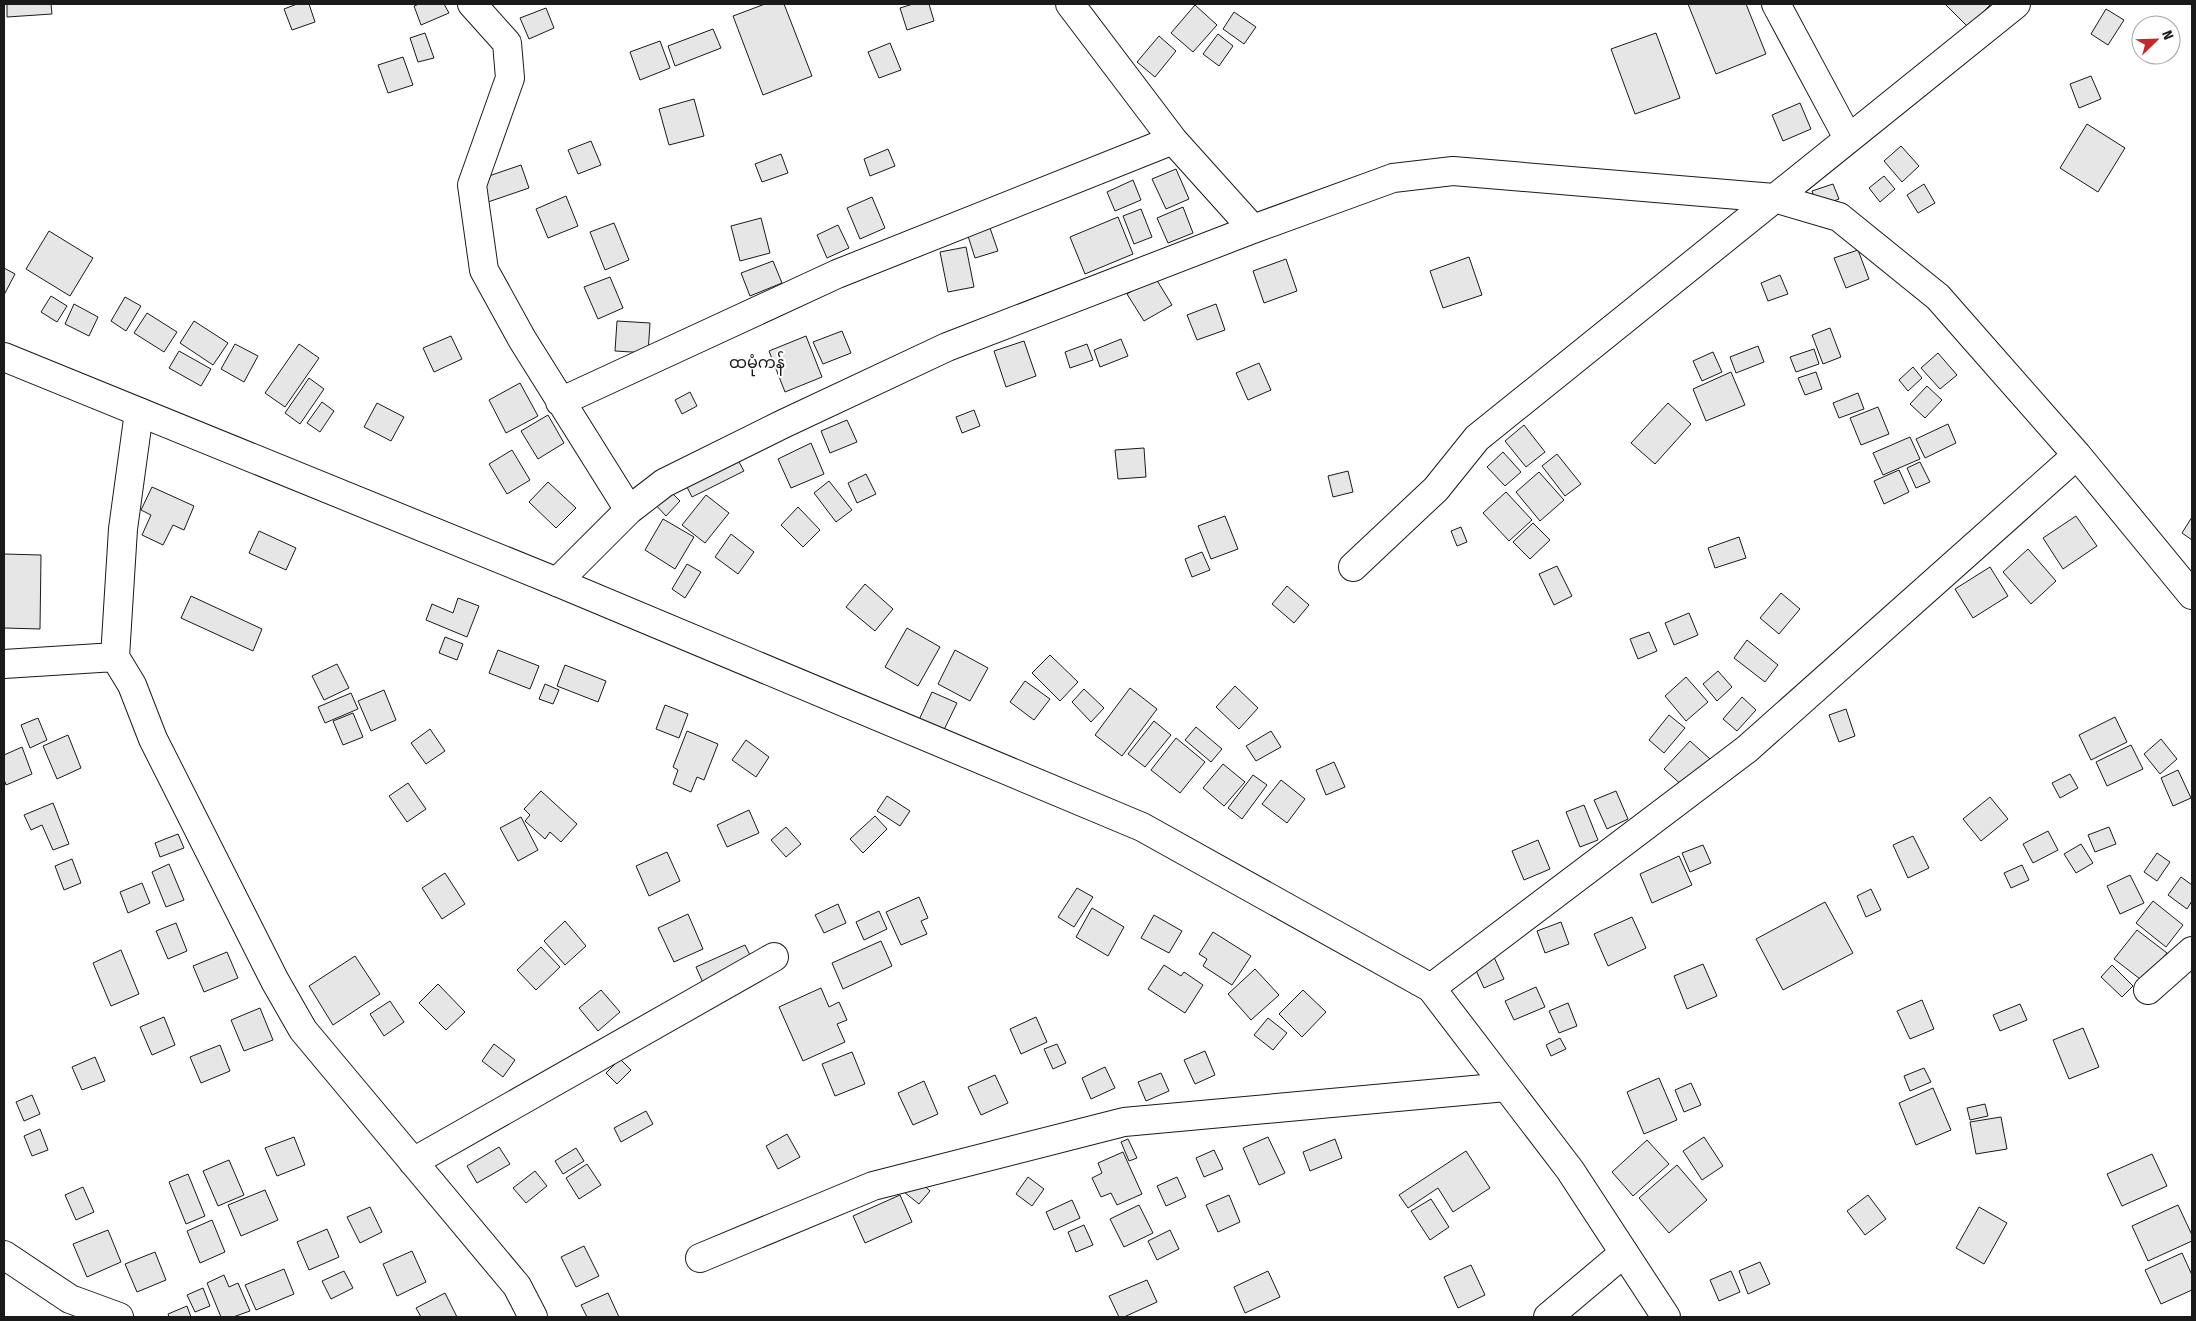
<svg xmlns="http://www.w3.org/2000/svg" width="2196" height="1321" font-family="'Fira Sans Condensed','Noto Sans Myanmar',sans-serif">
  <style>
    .building { fill: #e6e6e6; stroke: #1a1a1a }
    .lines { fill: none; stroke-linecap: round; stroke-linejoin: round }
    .minor-casing { stroke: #1a1a1a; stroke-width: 30 }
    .highway-casing { stroke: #1a1a1a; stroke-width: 30 }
    .minor { stroke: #fff; stroke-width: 28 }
    .highway { stroke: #fff; stroke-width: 28 }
    .labels { text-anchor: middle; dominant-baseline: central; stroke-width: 4; stroke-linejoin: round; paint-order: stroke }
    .quarter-label { font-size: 16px; fill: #1a1a1a; stroke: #fff }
  </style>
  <rect width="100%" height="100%" fill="#fff"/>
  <path class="building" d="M7,4H51L52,14L7,17Z
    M297,4H309L315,22L292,30L284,9Z
    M419,4H444L449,13L421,25L414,6Z
    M765,4H784L812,76L763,95L733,16Z
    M913,4H929L934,21L907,30L900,8Z
    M1688,4H1746L1766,54L1716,74Z
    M1945,4H1991L1968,27Z
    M1195,5L1217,25L1193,52L1171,33Z
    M546,8L554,28L529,39L520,18Z
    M2106,9L2124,20L2108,45L2091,34Z
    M1234,12L1256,27L1244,44L1223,29Z
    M713,29L721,48L675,66L668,46Z
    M425,33L434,58L418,62L410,38Z
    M1656,33L1680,98L1635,114L1611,49Z
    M1218,34L1233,46L1219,66L1203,54Z
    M1159,36L1176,51L1155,77L1137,62Z
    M660,41L670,68L640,80L630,52Z
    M890,43L901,70L879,78L868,52Z
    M403,57L413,85L388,93L378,65Z
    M2091,76L2101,99L2079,108L2070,84Z
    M694,99L704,136L669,145L659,109Z
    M1800,103L1811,129L1783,141L1772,115Z
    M2087,124L2125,148L2098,192L2060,168Z
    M591,141L601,165L578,174L568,150Z
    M1901,146L1919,166L1902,182L1884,161Z
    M888,149L895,166L870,176L864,159Z
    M781,154L788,173L762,182L755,164Z
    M521,165L529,188L488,202L480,179Z
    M1176,169L1189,199L1166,209L1152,179Z
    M1884,176L1895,189L1880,202L1869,188Z
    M1133,180L1141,200L1115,211L1107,192Z
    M1833,184L1839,199L1818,207L1812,191Z
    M1924,184L1935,203L1918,213L1907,195Z
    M566,196L578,226L548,238L536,209Z
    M872,197L885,228L860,239L847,208Z
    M1183,207L1193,233L1168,243L1157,218Z
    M1141,209L1152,237L1134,244L1123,216Z
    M1118,217L1133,254L1085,274L1070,237Z
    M761,218L770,253L740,261L731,226Z
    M614,223L629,260L605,270L590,232Z
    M838,225L849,248L827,258L817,235Z
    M990,228L998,251L975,258L968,236Z
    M49,231L93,258L70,296L26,269Z
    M966,247L974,287L948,292L940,252Z
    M1858,250L1869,279L1846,288L1834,258Z
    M1469,257L1482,295L1443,308L1430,271Z
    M1286,259L1297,291L1264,303L1253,271Z
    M773,261L782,283L750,296L741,273Z
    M4,268L15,274L4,295Z
    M1780,275L1788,294L1768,301L1761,283Z
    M610,277L623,308L598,319L584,287Z
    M1155,277L1172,305L1144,321L1127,294Z
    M51,296L67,306L57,322L41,312Z
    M125,297L141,306L126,331L111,321Z
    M74,304L98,317L89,336L65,324Z
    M1216,304L1225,330L1197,340L1187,315Z
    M147,313L177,332L164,352L134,333Z
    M194,321L228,343L213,365L180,343Z
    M617,321L650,323L648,353L615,351Z
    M1830,328L1841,357L1823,364L1812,335Z
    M842,331L851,353L823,364L813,342Z
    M451,336L462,359L434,372L423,348Z
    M806,336L822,377L785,392L769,351Z
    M1121,339L1128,356L1100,367L1094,350Z
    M1024,341L1036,376L1006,387L994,351Z
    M235,344L258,356L244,382L221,369Z
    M299,344L319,358L285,407L265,393Z
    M1087,344L1093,360L1070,368L1065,352Z
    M1758,346L1764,362L1736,373L1730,357Z
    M1814,349L1819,364L1796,372L1790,357Z
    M179,351L211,369L201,386L169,368Z
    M1713,352L1722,372L1702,381L1693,361Z
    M1938,353L1957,375L1940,389L1921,368Z
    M1259,363L1271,390L1248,400L1236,373Z
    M1913,367L1922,378L1908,391L1899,380Z
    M1731,372L1745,405L1706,421L1693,389Z
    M1816,372L1822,389L1805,395L1798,378Z
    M309,378L324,389L300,424L285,413Z
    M520,383L538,416L506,433L489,400Z
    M1927,386L1942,400L1925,418L1910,404Z
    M690,392L697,406L682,414L675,400Z
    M1858,393L1864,409L1839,418L1833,403Z
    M322,402L334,411L320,432L307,423Z
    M377,403L404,417L391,441L364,427Z
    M1668,403L1691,424L1655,464L1631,443Z
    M1878,407L1889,434L1861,445L1850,418Z
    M974,410L980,426L962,433L956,417Z
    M548,415L564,443L538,459L521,431Z
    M847,420L857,442L830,453L821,431Z
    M1948,424L1956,443L1925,458L1916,439Z
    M1524,425L1545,452L1526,467L1505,441Z
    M1910,437L1920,459L1883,475L1873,453Z
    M811,443L824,474L791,488L778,459Z
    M1144,448L1146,477L1118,479L1115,450Z
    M512,450L530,480L507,494L489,464Z
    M1503,452L1521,472L1505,486L1487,467Z
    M734,453L744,471L692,497L683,479Z
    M1557,454L1581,484L1565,496L1542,466Z
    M1920,462L1930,482L1916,488L1907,468Z
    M1899,470L1909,492L1884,504L1874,481Z
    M1348,471L1353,492L1333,497L1328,476Z
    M1539,472L1564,500L1540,521L1516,492Z
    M866,474L876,494L857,503L848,483Z
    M829,481L852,510L836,522L814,493Z
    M548,482L576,508L556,528L529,502Z
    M152,487L194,506L184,530L173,525L163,545L142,535L151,515L141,510Z
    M667,488L680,501L666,516L653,502Z
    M1506,492L1532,520L1509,541L1483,513Z
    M706,495L729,513L705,543L682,525Z
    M798,507L820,530L803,547L781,525Z
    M1225,516L1238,549L1211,559L1198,526Z
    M2076,516L2097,546L2063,569L2043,538Z
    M2192,517V540L2182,533Z
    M663,519L694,537L675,569L645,550Z
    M1533,523L1550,540L1530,559L1513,542Z
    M1461,527L1467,542L1457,546L1451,531Z
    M259,531L296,548L286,570L249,553Z
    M731,534L754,552L738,574L715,557Z
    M1739,537L1746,558L1715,568L1708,548Z
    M2028,549L2056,581L2031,604L2003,572Z
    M1202,552L1210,570L1192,577L1185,559Z
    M4,554L41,555L40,629L4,628Z
    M687,564L701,572L685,598L672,589Z
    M1557,566L1572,596L1554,605L1539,574Z
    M1990,567L2008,596L1973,618L1955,589Z
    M865,584L893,609L875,631L846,607Z
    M1287,586L1309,605L1294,623L1272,604Z
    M1781,593L1800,609L1779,634L1760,618Z
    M191,596L262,629L253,651L181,618Z
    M458,598L479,606L467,637L426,620L432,604L453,613Z
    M1689,613L1698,635L1674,645L1665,623Z
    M907,628L940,647L918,686L885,667Z
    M1649,632L1657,651L1638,659L1630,639Z
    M445,637L463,644L457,660L439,653Z
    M1747,640L1778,665L1765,682L1734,658Z
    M498,650L539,666L530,689L489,673Z
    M955,650L988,668L970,701L938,684Z
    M1050,655L1078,682L1060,701L1032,673Z
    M337,664L349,688L324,700L312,676Z
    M565,665L606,681L598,702L557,686Z
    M1718,671L1732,687L1717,701L1703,684Z
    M1686,677L1708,702L1686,721L1665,696Z
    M1025,681L1050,699L1034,720L1010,702Z
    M545,684L559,690L553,704L539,699Z
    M1235,686L1258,708L1239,729L1216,707Z
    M1130,688L1157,709L1122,756L1095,735Z
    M1084,689L1104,708L1091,722L1072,702Z
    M384,690L396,720L371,731L358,701Z
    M932,692L957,703L941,736L917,724Z
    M351,693L358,709L325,723L318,707Z
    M1742,697L1756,710L1737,731L1723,719Z
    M665,705L688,714L679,738L656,729Z
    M1846,709L1855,736L1839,742L1829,715Z
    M353,713L363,737L343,745L333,721Z
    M1669,715L1685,728L1664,753L1649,740Z
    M2115,717L2127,742L2091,760L2079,735Z
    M38,718L47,740L30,748L21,725Z
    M1154,721L1171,735L1145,767L1128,754Z
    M1196,727L1222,749L1211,762L1185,740Z
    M430,729L445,751L426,764L411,743Z
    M687,731L718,744L704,780L697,777L691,792L673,784L678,770L673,767Z
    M1271,731L1281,747L1256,761L1246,746Z
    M68,735L81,768L57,779L43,746Z
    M1176,738L1205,762L1180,793L1151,770Z
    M2161,739L2177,759L2160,774L2144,754Z
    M746,740L769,757L756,777L732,760Z
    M1690,741L1710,759L1684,787L1664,769Z
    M2131,745L2143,769L2107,786L2096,762Z
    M22,747L32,774L6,785L4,779V755Z
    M1334,762L1345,787L1326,795L1316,770Z
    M1223,764L1245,782L1224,806L1203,788Z
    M2178,770L2191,798L2173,806L2161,778Z
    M2070,774L2078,788L2060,798L2052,783Z
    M1253,775L1267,785L1242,819L1228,808Z
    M1281,780L1305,799L1287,823L1262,804Z
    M408,783L426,809L407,822L389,796Z
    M541,791L577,824L561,842L550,832L545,839L525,821L530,815L524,809Z
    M1616,791L1628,819L1607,829L1594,800Z
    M887,796L910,811L900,826L877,811Z
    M1990,797L2008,819L1981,841L1963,819Z
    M53,803L69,844L53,850L42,825L31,830L24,815Z
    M1584,805L1598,840L1580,847L1566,812Z
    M749,810L759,833L727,847L717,825Z
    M875,816L887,829L863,853L850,839Z
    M521,817L538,850L518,861L500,828Z
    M786,827L801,844L786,857L771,840Z
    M2109,827L2116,844L2095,852L2088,835Z
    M2048,831L2058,850L2033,863L2023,844Z
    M178,834L184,848L160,857L155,843Z
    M1913,836L1929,868L1908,878L1893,845Z
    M1538,840L1550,869L1524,880L1512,851Z
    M2081,844L2093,863L2076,873L2064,854Z
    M1703,845L1711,863L1690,872L1682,853Z
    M667,852L680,881L649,896L636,866Z
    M2157,853L2170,862L2157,881L2144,872Z
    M1679,856L1692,885L1652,903L1640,874Z
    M72,859L81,883L64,890L55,866Z
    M169,864L184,900L166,907L152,872Z
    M2022,865L2029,880L2011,888L2004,873Z
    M445,873L465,904L442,919L422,888Z
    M2130,875L2144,903L2120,914L2107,886Z
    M2181,877L2192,885V901L2187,909L2168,895Z
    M142,883L150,903L128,913L120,892Z
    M1077,888L1093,897L1074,927L1058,917Z
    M1871,889L1881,910L1866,917L1857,896Z
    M919,897L928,918L921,921L927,934L901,945L886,912Z
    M2153,901L2183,925L2166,947L2136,923Z
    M1825,902L1853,953L1783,990L1756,939Z
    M838,904L846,923L824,933L815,915Z
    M1092,908L1124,927L1108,956L1076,937Z
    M879,911L887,929L864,940L856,922Z
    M688,914L703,949L674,962L658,928Z
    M1154,915L1182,931L1169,953L1141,938Z
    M1632,917L1646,948L1608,966L1594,934Z
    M565,921L586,946L565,965L544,941Z
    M1561,922L1569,944L1545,953L1537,931Z
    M176,923L187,951L168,959L156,931Z
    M2137,930L2167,953L2144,982L2114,959Z
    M1213,932L1251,956L1232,985L1203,966L1207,959L1199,954Z
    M881,941L892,966L843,989L832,963Z
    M745,945L754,963L704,985L696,967Z
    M541,947L560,967L536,990L517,970Z
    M121,950L139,994L111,1006L93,963Z
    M227,952L238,978L204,992L193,966Z
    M1493,955L1504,979L1484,988L1473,964Z
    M355,956L380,994L333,1025L309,986Z
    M1703,964L1717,996L1687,1009L1674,976Z
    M1164,965L1181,976L1184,972L1203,985L1185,1013L1148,989Z
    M2112,965L2133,986L2122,997L2101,977Z
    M1255,969L1279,995L1251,1020L1228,994Z
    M438,984L465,1012L446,1030L419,1003Z
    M1536,987L1545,1007L1514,1020L1505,1001Z
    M821,988L829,1007L839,1002L847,1020L837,1024L845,1042L803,1061L779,1007Z
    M601,990L620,1012L598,1031L579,1008Z
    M1303,990L1326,1012L1302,1037L1279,1014Z
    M1922,1000L1934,1029L1910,1039L1897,1011Z
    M390,1001L404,1022L384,1036L370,1014Z
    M1568,1003L1577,1026L1559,1033L1549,1011Z
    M2020,1004L2027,1020L2000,1031L1993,1015Z
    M260,1008L273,1040L244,1051L231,1020Z
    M164,1017L175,1045L152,1055L140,1027Z
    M1036,1017L1047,1042L1021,1054L1010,1029Z
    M1268,1018L1287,1033L1273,1050L1254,1035Z
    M2083,1028L2099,1067L2069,1079L2053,1040Z
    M1560,1038L1566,1049L1551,1056L1546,1045Z
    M494,1044L515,1060L503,1077L482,1061Z
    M1057,1044L1066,1063L1053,1069L1044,1049Z
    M220,1045L230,1071L201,1083L190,1057Z
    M1205,1051L1215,1075L1195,1084L1184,1060Z
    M852,1052L865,1084L835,1096L822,1064Z
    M95,1057L105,1081L82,1090L72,1067Z
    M620,1059L631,1070L617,1084L606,1073Z
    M1105,1067L1115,1088L1091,1099L1082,1078Z
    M1924,1068L1931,1082L1910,1091L1904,1076Z
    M1161,1073L1169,1091L1146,1101L1138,1082Z
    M995,1075L1008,1103L981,1115L968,1087Z
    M1659,1078L1677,1120L1644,1134L1627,1092Z
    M924,1081L938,1114L913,1125L898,1093Z
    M1691,1083L1701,1105L1684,1112L1675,1090Z
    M1933,1088L1951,1130L1916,1145L1899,1103Z
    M32,1095L40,1114L24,1121L16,1102Z
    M1985,1104L1988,1116L1970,1120L1967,1108Z
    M646,1111L653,1124L621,1142L614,1128Z
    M2001,1117L2007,1149L1976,1154L1970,1122Z
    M40,1129L48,1150L32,1156L24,1136Z
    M787,1134L800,1157L778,1169L766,1146Z
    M294,1137L305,1165L277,1176L265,1148Z
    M1268,1137L1285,1173L1259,1185L1243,1148Z
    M1704,1137L1723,1166L1702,1180L1683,1151Z
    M1128,1139L1137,1158L1129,1161L1121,1142Z
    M1335,1139L1342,1158L1310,1171L1303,1152Z
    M1647,1140L1669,1164L1633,1196L1612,1172Z
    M499,1147L510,1164L477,1183L467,1166Z
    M576,1148L584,1161L563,1174L555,1161Z
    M1214,1150L1223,1169L1204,1177L1196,1158Z
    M1466,1151L1490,1188L1453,1212L1438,1188L1408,1208L1399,1195Z
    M1123,1152L1142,1194L1117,1205L1111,1193L1101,1197L1092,1178L1102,1173L1098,1163Z
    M2152,1154L2167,1186L2122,1206L2107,1174Z
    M229,1160L244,1195L218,1206L203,1171Z
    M587,1164L601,1185L579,1199L566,1178Z
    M1677,1165L1707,1200L1669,1233L1639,1198Z
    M535,1171L547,1186L526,1203L513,1188Z
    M188,1174L205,1216L186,1224L169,1182Z
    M1028,1177L1044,1189L1032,1206L1016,1194Z
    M1177,1177L1186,1197L1166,1206L1157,1186Z
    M916,1178L930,1191L919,1204L904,1192Z
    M83,1187L94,1212L76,1220L65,1195Z
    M265,1190L278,1220L241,1236L228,1205Z
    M900,1195L912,1222L865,1243L853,1216Z
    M1229,1195L1240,1222L1218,1232L1206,1205Z
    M1868,1195L1886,1219L1865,1235L1847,1211Z
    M1431,1199L1449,1227L1430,1240L1411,1211Z
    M1072,1200L1080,1218L1054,1230L1046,1212Z
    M1139,1205L1153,1233L1124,1247L1110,1219Z
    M2178,1205L2192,1235V1241L2148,1261L2132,1226Z
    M370,1207L382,1232L360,1243L347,1217Z
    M1979,1207L2007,1223L1984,1264L1956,1248Z
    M212,1220L225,1252L200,1263L187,1231Z
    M1084,1225L1093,1245L1076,1252L1068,1232Z
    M327,1229L339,1257L309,1270L297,1242Z
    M108,1230L121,1262L87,1277L73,1244Z
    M1170,1230L1179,1249L1157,1260L1148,1241Z
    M584,1246L599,1276L576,1287L561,1257Z
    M412,1251L426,1282L397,1296L383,1264Z
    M155,1252L166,1280L137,1292L125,1264Z
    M2182,1253L2192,1275V1290L2161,1304L2145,1270Z
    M1760,1262L1770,1284L1748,1294L1739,1271Z
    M1471,1265L1485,1295L1458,1308L1444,1277Z
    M284,1269L294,1294L256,1310L245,1285Z
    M344,1271L353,1288L331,1299L322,1281Z
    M1268,1271L1280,1297L1245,1313L1234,1287Z
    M1731,1271L1740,1292L1719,1301L1710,1280Z
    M224,1275L229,1287L238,1283L250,1311L233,1317H221L207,1283Z
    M1147,1280L1157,1302L1124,1317H1119L1109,1296Z
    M203,1288L210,1306L195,1312L187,1295Z
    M445,1293L457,1317H421L416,1308Z
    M608,1293L619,1317H587L581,1305Z
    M187,1306L191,1317H169L168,1314Z"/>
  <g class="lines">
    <defs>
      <path id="minor" d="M472,4L507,43L510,78L472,185L484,270L522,339L629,510
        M1070,4L1173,140L1253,229
        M1776,4L1848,138
        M560,402L837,274L1173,140
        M139,412L123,529L115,657L132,685L153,739L275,981L303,1030L517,1286L533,1317
        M1353,567L1436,489L1477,438L2016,4
        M557,582L629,510L664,483L783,424L947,347L1253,229L1393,178L1453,171L1774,198L1839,217L1938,297L2077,455L2192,595
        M4,664L115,657
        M1431,988L1747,749L2077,455
        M2148,990L2192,951
        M413,1162L774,957
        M4,1255L70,1299L119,1317
        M700,1258L873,1186L1124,1122L1506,1087
        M1548,1317L1624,1253"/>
      <path id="highway" d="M4,357L557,582L1142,827L1431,988L1570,1170L1666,1317"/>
    </defs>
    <use href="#minor" class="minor-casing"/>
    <use href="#highway" class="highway-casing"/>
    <use href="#minor" class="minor"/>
    <use href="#highway" class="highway"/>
  </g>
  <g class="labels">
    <g class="quarter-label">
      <text x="757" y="362">ထမုံကန်</text>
    </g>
  </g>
  <rect width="2196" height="1321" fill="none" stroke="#1a1a1a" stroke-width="10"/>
  <g transform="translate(2156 40) rotate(67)"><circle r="24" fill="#ffffff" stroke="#a3a3a3"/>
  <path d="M0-4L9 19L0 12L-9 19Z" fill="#c62828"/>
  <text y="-8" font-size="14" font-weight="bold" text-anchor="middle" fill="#1a1a1a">N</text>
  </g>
</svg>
